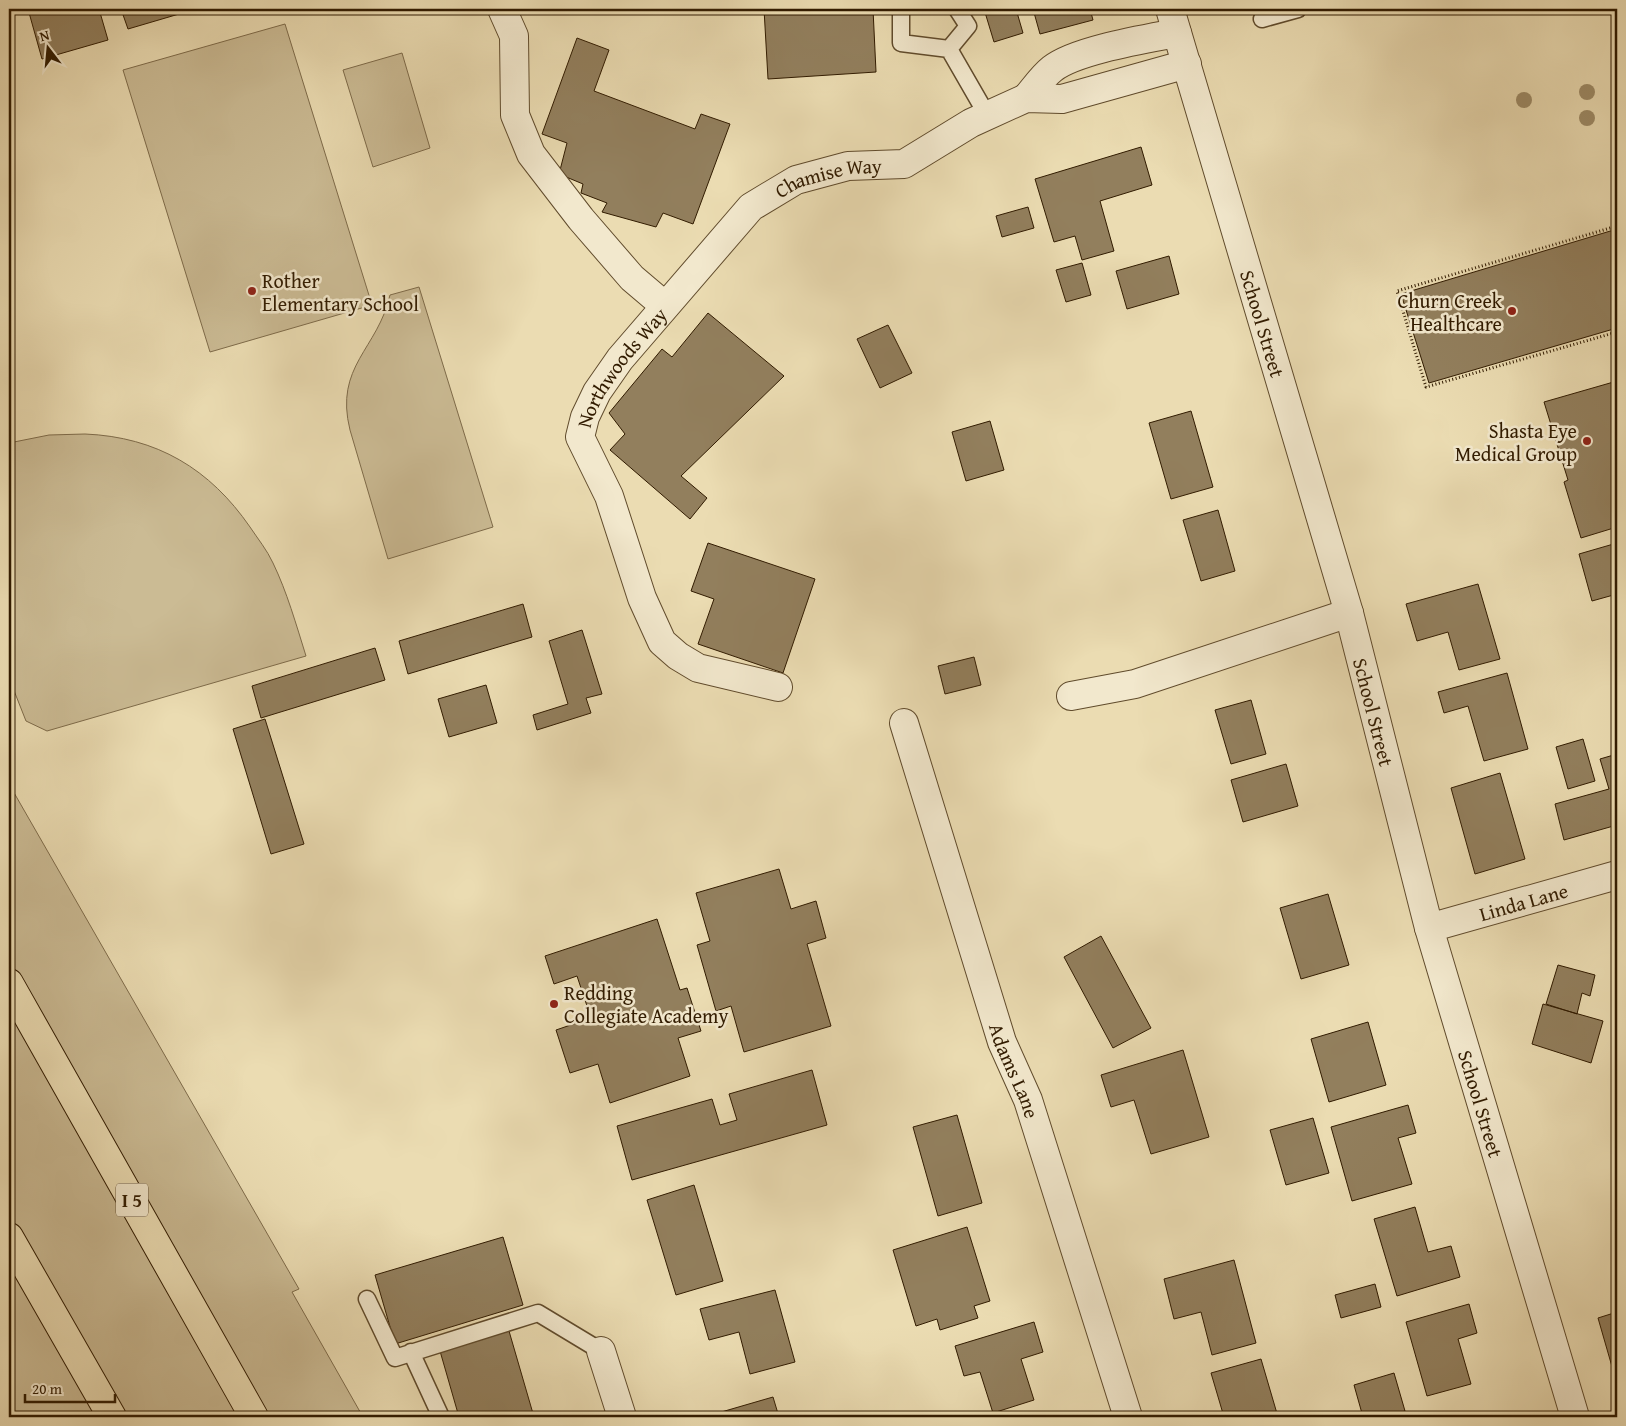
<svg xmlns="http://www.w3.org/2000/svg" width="1626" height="1426" font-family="'Gentium Book Plus',serif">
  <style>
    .green { fill: #cbbb94; stroke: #7e6b4a }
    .building { fill: #927f5d; stroke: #311b00 }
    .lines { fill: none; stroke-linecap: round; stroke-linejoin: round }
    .service-casing { stroke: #604b2c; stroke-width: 19 }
    .minor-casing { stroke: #604b2c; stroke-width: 30 }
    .motorway-casing { stroke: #311b00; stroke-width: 30 }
    .path { stroke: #311b00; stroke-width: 3; stroke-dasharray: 1 2.5; stroke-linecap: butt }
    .service { stroke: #f2e8cd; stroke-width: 16 }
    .minor { stroke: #f2e8cd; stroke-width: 28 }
    .motorway { stroke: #ebdcb2; stroke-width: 28 }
    .tree { fill: #9e8c68 }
    .poi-dot { fill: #8f2418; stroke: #f2e8cd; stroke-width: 2 }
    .labels { text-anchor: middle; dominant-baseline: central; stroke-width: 5; stroke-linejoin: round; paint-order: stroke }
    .shield { fill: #f2e8cd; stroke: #6b583e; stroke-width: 1 }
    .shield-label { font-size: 19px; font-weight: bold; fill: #311b00 }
    .street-label { font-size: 20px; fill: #311b00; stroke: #f2e8cd }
    .poi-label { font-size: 20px; fill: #311b00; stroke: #f2e8cd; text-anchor: start }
  </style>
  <rect width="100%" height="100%" fill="#ebdcb2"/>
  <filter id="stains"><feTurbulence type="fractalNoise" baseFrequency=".004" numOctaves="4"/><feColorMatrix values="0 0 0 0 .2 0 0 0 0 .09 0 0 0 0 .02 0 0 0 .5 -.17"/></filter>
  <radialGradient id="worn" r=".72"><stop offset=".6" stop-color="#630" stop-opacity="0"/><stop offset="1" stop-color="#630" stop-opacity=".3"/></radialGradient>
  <path class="green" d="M285,24L372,305L210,352L123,70Z
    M402,53L430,148L373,167L343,70Z
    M419,287L493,527L388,559L350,430C334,366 378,349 390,295Z
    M85,434C157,437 210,469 250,527C258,539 267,550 273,563C287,592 296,624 306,656L47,731L26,721L9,678V443L49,435Z
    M9,784L299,1289L292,1292L363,1417H16L9,1404Z"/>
  <path class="building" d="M28,9H99L108,40L42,59Z
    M121,9H196L128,29Z
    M764,9H873L876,72L768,79Z
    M984,9H1016L1023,33L994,42Z
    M1033,9H1090L1093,20L1040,34Z
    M577,38L609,50L594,91L695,129L701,114L730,124L693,224L663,213L656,227L602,212L607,203L581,193L583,184L559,174L567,143L542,134Z
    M1141,147L1152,185L1100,201L1114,251L1082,260L1075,236L1054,242L1035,179Z
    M1028,207L1034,228L1002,237L996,216Z
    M1617,229V328L1429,383L1401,294Z
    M1169,256L1179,294L1127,309L1116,271Z
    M1082,263L1091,295L1066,302L1056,270Z
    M708,313L784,376L681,476L707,498L690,519L610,450L625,434L609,413L662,349L672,357Z
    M888,325L912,373L880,388L857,339Z
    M1617,381V527L1581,538L1564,482L1568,480L1544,402Z
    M1191,411L1213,487L1171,499L1149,423Z
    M990,421L1004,470L966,481L952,432Z
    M1218,510L1235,571L1201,581L1183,520Z
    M708,543L815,579L783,673L698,644L714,599L691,591Z
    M1617,543V594L1592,601L1579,554Z
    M1478,584L1500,659L1459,670L1448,632L1417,641L1406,604Z
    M523,604L532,637L408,674L399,641Z
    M582,630L602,694L586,698L591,713L537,730L533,715L568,704L549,641Z
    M375,648L385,680L261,718L252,686Z
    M974,657L981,685L945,694L938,666Z
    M1507,673L1528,749L1484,761L1468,706L1444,713L1438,692Z
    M486,685L497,723L449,737L438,699Z
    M1251,700L1266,754L1231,764L1215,710Z
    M265,719L304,844L271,854L233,729Z
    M1583,739L1595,781L1568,789L1556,747Z
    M1617,754V825L1564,840L1555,804L1609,789L1600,759Z
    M1286,764L1298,806L1243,822L1231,780Z
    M1500,773L1525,859L1475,874L1451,788Z
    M779,869L791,909L816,901L826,938L807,944L831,1026L744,1052L731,1006L716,1011L697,945L710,941L696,893Z
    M1328,894L1349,965L1301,979L1280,908Z
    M657,919L680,990L687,988L701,1031L678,1038L690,1076L610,1103L598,1064L570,1073L556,1030L591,1018L577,976L554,984L545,956Z
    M1101,936L1151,1028L1113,1048L1064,957Z
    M1558,965L1595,975L1590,996L1582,993L1577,1014L1546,1004Z
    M1543,1004L1603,1021L1591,1063L1532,1044Z
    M1368,1022L1386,1085L1329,1102L1311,1039Z
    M1183,1050L1209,1137L1151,1154L1134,1100L1111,1107L1101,1075Z
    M812,1070L827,1125L632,1180L617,1126L712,1099L720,1125L737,1120L729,1094Z
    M1408,1105L1416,1133L1398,1138L1412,1184L1352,1201L1331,1127Z
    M957,1115L982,1203L938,1216L913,1127Z
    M1313,1118L1329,1173L1286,1185L1270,1130Z
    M694,1185L723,1281L676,1295L647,1200Z
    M1415,1207L1428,1252L1451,1246L1460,1277L1397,1296L1374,1219Z
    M967,1227L990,1301L974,1306L978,1318L940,1330L937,1319L916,1326L893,1250Z
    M503,1237L523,1305L395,1344L375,1275Z
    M1234,1260L1256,1343L1212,1355L1201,1312L1174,1319L1164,1279Z
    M1375,1284L1381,1307L1341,1318L1335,1295Z
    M775,1290L795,1362L750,1374L739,1332L709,1340L700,1309Z
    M1469,1304L1477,1333L1458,1339L1471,1384L1427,1396L1406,1322Z
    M1617,1312V1384L1598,1318Z
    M1034,1322L1043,1352L1021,1359L1034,1400L993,1413L980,1372L964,1376L955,1346Z
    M509,1331L534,1417H459L440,1351Z
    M1261,1359L1278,1417H1224L1211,1373Z
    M1394,1373L1405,1411L1383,1417H1363L1354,1385Z
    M773,1397L779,1417H712L711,1415Z"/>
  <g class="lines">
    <defs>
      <path id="service" d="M901,9V43L949,49
        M1262,19L1298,9
        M949,49L987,115
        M949,49L968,26L957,9
        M367,1299L395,1358L538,1313L601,1351
        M411,1352L441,1417"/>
      <g id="minor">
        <path d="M502,9L514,36L515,115L531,154L581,219L632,278L665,306"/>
        <path id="s1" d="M1170,9L1349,613L1429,928L1575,1417"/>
        <path d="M1026,98C1034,89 1042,77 1052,69C1076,50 1146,39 1177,33"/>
        <path id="s2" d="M778,687L698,668L678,656L662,642L642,598L609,496L580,437L585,417L597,392L620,359L751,207L796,180L848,166L904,164L971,123L1026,98L1062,99L1187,64"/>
        <path d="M1071,696L1135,684L1349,613"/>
        <path id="s3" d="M904,723L1002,1042L1028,1100L1128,1417"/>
        <path id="s4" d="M1429,928L1617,875"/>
        <path d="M601,1351L622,1417"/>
      </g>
      <path id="motorway" d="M9,983L254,1417
        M9,1237L112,1417"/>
    </defs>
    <use href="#service" class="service-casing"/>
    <use href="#minor" class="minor-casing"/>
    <use href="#motorway" class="motorway-casing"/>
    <path class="path" d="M1617,226L1397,291L1426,387L1617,332"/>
    <use href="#service" class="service"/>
    <use href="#minor" class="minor"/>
    <use href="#motorway" class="motorway"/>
  </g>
  <g class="tree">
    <circle cx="1587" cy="92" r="8"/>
    <circle cx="1524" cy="100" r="8"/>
    <circle cx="1587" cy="118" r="8"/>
  </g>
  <g class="poi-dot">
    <circle cx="252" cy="291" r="5"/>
    <circle cx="1512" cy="311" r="5"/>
    <circle cx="1587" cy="441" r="5"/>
    <circle cx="554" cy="1004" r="5"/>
  </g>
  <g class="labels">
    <rect class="shield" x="116" y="1183.5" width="32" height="33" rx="4"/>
    <g class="shield-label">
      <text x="132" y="1200">I 5</text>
    </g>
    <g class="street-label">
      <text stroke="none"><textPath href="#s2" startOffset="722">Chamise Way</textPath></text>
      <text stroke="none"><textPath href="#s1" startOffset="328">School Street</textPath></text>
      <text stroke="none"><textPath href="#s2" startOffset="430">Northwoods Way</textPath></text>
      <text stroke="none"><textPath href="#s1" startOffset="732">School Street</textPath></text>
      <text stroke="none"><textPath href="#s4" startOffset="98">Linda Lane</textPath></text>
      <text stroke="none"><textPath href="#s3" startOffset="365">Adams Lane</textPath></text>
      <text stroke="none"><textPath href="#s1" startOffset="1138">School Street</textPath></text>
    </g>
    <g class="poi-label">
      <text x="262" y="280">Rother<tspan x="262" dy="23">Elementary School</tspan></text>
      <text x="1502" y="300" text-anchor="end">Churn Creek<tspan x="1502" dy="23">Healthcare</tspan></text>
      <text x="1577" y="430" text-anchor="end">Shasta Eye<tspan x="1577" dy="23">Medical Group</tspan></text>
      <text x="564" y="992">Redding<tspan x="564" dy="23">Collegiate Academy</tspan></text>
    </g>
  </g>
  <rect width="1626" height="1426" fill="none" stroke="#ebdcb2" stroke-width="30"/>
  <rect x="10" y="10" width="1606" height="1406" fill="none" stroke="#311b00" stroke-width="2.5"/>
  <rect x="15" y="15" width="1596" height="1396" fill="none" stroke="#311b00"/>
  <g transform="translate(48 48) rotate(344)" stroke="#f2e8cd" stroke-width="4" paint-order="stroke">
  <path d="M0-4L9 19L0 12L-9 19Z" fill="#311b00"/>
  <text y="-8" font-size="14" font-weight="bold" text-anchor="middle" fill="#311b00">N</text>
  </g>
  <path d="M25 1394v8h90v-8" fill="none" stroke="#311b00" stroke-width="2.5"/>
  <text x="32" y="1394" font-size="15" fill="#311b00" stroke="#f2e8cd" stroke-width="4" paint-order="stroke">20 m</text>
  <rect width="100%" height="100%" filter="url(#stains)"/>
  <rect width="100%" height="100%" fill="url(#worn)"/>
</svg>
